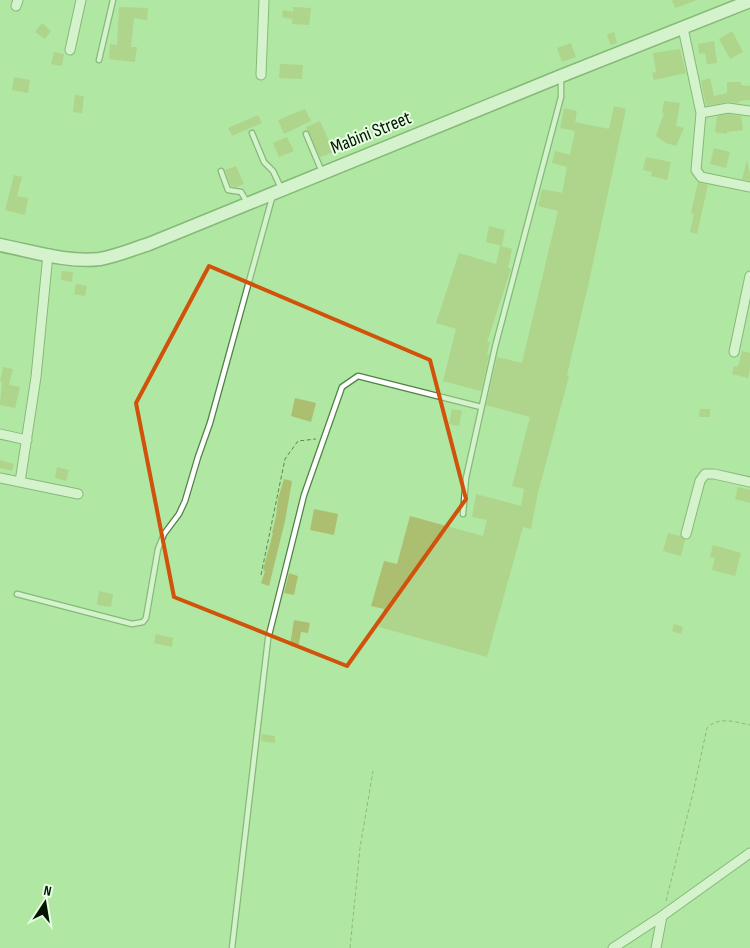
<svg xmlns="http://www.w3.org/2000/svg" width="750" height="948" font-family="'Sofia Sans Condensed',sans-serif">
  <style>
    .building { fill: #acbe6f }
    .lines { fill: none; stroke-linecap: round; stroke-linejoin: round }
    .service-casing { stroke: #508244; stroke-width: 7 }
    .minor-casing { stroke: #508244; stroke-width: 11 }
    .secondary-casing { stroke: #508244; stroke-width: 15 }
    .path { stroke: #5d8356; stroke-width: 1; stroke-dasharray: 4 2.5; stroke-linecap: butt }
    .service { stroke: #fff; stroke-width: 4.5 }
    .minor { stroke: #fff; stroke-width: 9 }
    .secondary { stroke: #fff; stroke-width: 12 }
    .marked { fill: none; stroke: #d1520b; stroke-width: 4; stroke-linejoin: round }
    .labels { text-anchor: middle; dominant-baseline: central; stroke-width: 4; stroke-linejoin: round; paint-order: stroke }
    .street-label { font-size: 19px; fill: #031501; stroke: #e8fee3 }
  </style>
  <rect width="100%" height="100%" fill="#b0e7a3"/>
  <path class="building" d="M672,0H695V1L675,8Z
    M119,7L148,8L147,20L134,18L131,47H137L135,62L109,59L110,44L117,45Z
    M293,7L311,8L309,25L292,24V19L282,17L283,10L293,12Z
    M42,23L51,31L45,39L35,32Z
    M732,31L743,52L730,59L719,39Z
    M614,32L617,43L610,45L607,34Z
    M714,41L717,63L707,64L705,53L699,54L698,44Z
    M571,43L576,57L562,62L557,48Z
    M680,49L686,73L654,80L652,73L656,72L653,53Z
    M54,52L64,54L62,66L51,64Z
    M280,64L303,65L302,79L279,78Z
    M14,77L30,80L28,93L12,90Z
    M710,78L714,96L727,93V82H741V85L750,86V100L739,101V103L727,102L706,106L701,81Z
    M75,95L84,96L82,113L73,112Z
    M664,101L680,103L676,126L684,128L676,146L666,143L656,136L664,113H662Z
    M614,106L626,109L588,286L567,375L569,376L538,493L531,529L523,527L487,657L379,627L384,609L371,606L384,561L397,564L410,516L483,536L487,520L472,517L476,494L521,506L524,489L512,486L530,417L486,405L497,357L522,363L558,211L538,206L542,189L562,193L567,167L552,163L555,151L570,155L575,131L560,128L564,108L577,111L575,122L609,129Z
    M305,109L311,121L284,134L278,120Z
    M728,114L741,116L743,130L727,132V134L715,132L717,116Z
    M258,115L262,123L232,136L228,128Z
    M320,121L334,152L320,157L306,127Z
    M287,137L294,151L279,157L273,143Z
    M714,148L730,152L726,168L710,164Z
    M646,157L671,162L667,180L651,176L652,172L643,170Z
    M747,160L750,174V181L742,179Z
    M236,166L244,184L236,187L231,186L225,170Z
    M14,175L22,177L17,196L28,198L25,215L5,210Z
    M698,182L708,185L697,234L690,232L694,214L691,213Z
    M489,226L505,230L502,246L486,242Z
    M500,246L512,249L508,268L511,269L487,342H490L487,354L489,355L481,391L443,381L456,329L436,323L459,253L496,264Z
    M62,271L73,272L72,282L61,280Z
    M76,284L87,286L85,296L74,294Z
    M742,351L750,353V370L748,378L732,374L734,366L737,367L739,364Z
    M3,367L13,369L9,385L20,387L15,408L0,405L2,382H0Z
    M295,398L316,403L311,422L291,416Z
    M452,409L462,411L459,426L449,424Z
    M700,409H710V417H699Z
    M0,460L14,464L12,471L0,468Z
    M57,467L69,470L66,481L55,478Z
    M284,479L292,481L285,521L269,586L261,583L265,571L263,570L273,533H272L276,516L278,499Z
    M738,487L750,490V503L735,499Z
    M314,509L338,514L334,535L310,530Z
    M668,533L680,536L685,540L681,556L663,551Z
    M713,545L741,553L735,576L712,570L715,558L710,557Z
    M289,573L298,576L294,595L284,593Z
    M99,591L113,594L111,607L97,605Z
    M294,620L310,623L308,633L301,632L298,648L290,646Z
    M674,624L683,627L681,634L672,631Z
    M156,634L173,638L172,647L154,643Z
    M262,734L275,736V743L261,741Z"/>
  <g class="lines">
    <defs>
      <path id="service" d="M99,60L113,0
        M252,133L264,162L273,171L281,188
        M306,134L322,172
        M221,171L228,190L241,192L247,202
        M463,514L466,478L495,347L561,97V77
        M17,594L132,624L143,622L146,618L158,549L164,534L179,514L185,501L198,457L210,423L272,198
        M232,948L268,639L304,495L342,387L358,376L481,407"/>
      <path id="minor" d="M16,6L18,0
        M683,28L701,113L696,170L701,177L750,187
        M70,50L81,0
        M261,75L264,0
        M701,113L728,108L750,111
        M734,352L750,276
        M0,434L27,440
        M0,478L78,494
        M20,482L36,377L48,254
        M686,534L700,481L705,474H714L750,482
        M613,948L662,916L750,853
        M656,948L662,916"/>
      <path id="secondary" d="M0,245C32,251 67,263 100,259C117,256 133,249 149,244L561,76L750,1"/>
    </defs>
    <use href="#service" class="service-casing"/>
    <use href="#minor" class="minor-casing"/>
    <use href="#secondary" class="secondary-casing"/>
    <path class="path" d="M261,575L285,459L298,441L316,439
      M666,901L693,793L707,728C718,716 736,722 750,725
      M350,948L360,848L373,771"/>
    <use href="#service" class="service"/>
    <use href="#minor" class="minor"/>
    <use href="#secondary" class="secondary"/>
  </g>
  <path d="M0 0H750V948H0ZM209,266L430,360L466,499L347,666L174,597L136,403Z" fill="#b0e7a3" fill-opacity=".55" fill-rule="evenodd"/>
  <path class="marked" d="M209,266L430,360L466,499L347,666L174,597L136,403Z"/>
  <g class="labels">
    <g class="street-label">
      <text transform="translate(371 133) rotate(-22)">Mabini Street</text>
    </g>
  </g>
  <g transform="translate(45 903) rotate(12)" stroke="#e8fee3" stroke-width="4" paint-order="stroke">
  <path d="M0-4L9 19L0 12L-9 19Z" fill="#031501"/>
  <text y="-8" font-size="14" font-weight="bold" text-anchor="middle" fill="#031501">N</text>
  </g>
</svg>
